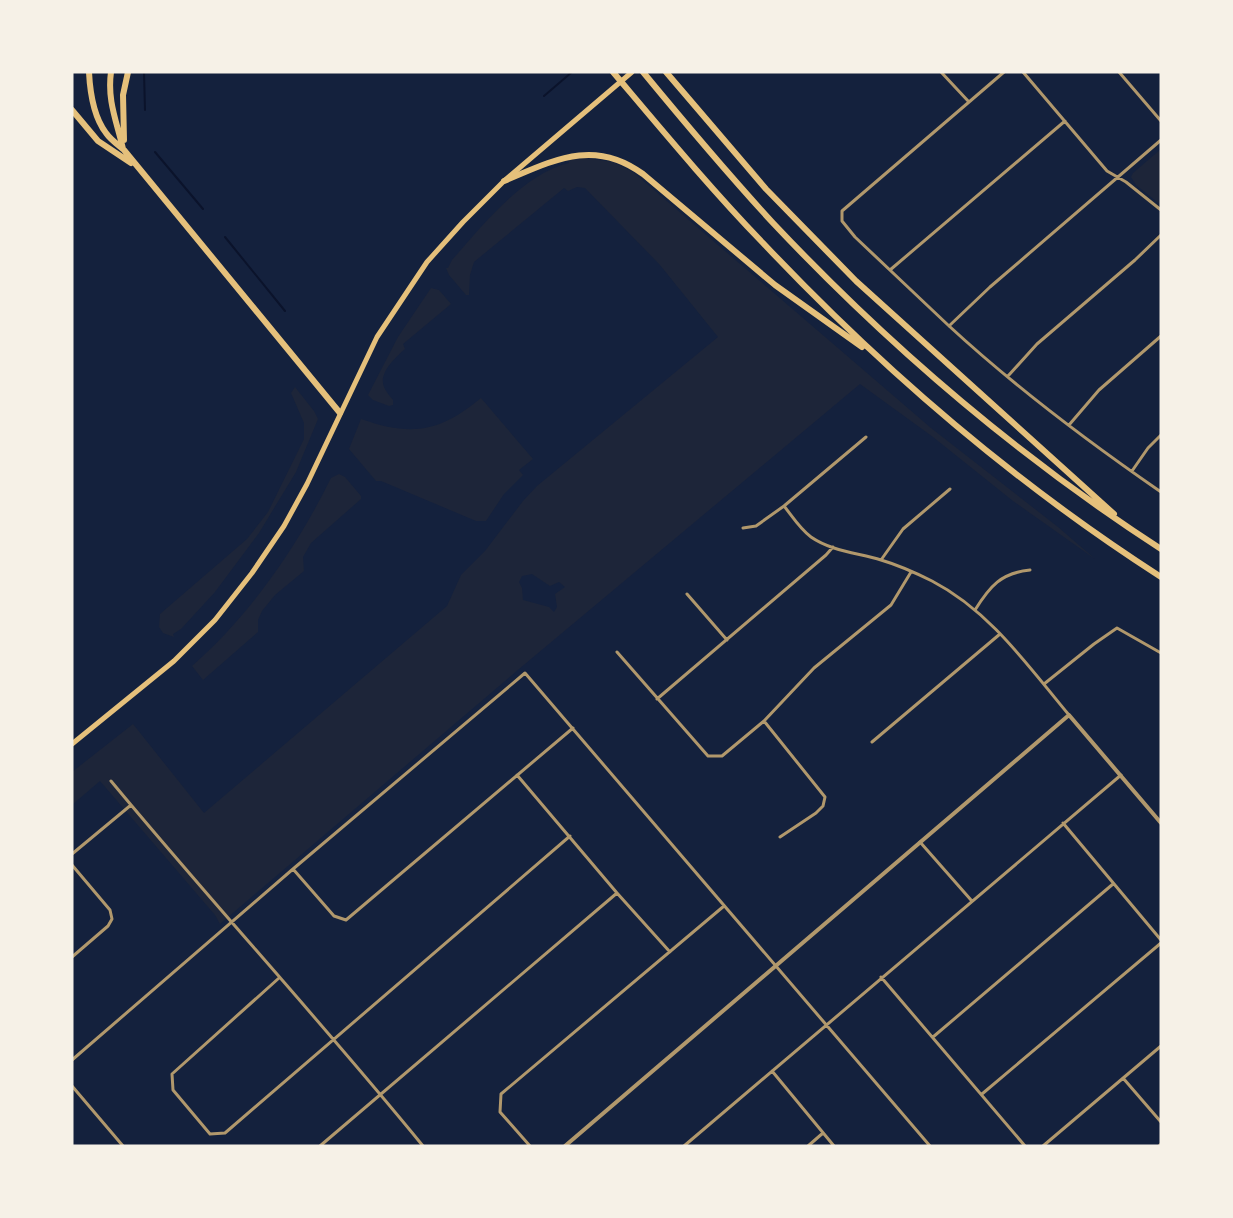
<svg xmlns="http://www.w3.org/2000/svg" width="1233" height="1218" font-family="'Alegreya Sans',sans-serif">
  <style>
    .green { fill: #1d2539; fill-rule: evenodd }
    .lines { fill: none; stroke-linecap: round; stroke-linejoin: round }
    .stream { stroke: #0b132b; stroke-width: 2 }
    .minor { stroke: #b1986c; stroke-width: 3 }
    .tertiary { stroke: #b1986c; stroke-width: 4 }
    .primary { stroke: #e5c07b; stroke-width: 5 }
    .motorway { stroke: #e5c07b; stroke-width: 6 }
  </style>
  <rect width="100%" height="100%" fill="#14213d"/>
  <path class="green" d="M1161,149V205L1136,185L1131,177L1133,173Z
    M586,158L613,162L633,172L931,428L1058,527L1095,559L1013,501L933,437L860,384L519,669L220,924L215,915L100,781L72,805V772L133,724L204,813L447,606L461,575L485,551L523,501L537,486L718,337L660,265L585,188L577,187L568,191L564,188L474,262L470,275L469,295H466L449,275L446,268H448L452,260C483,225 523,174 569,163V159ZM532,574L550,586L559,582L565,587L555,594L557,607L554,612L549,607L523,600L522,588L519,582L522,576Z
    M431,288L439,290L451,304L403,344L405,349C396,357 378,373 384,387C386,392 390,396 393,400V405L389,406L373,400L368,395L398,337Z
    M295,387L314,411L318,419L296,472L259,533L215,592L181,629L173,634L174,637L163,633L159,627L160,614L247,539L268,512L304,439V423L291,393Z
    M481,398L533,459L519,470L523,475L504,494L486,521H476L381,481H376L349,449L361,419C412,437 440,432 481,398Z
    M339,474L345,477L361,496V499L311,543L303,557L304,571L275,595L262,611L258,620V632L203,680L192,666C250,615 297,547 331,478Z"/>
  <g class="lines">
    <path class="stream" d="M144,72L145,110
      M544,96L572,72
      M155,152L203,209
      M225,237L285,311"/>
    <path class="minor" d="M941,72L969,102
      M1004,72L842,211V221L855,237C886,266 917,296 948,325C1014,386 1087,441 1161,492
      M1023,72L1107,171L1126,182L1161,210
      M1119,72L1161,121
      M890,270L1065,121
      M949,326L990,287L1161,140
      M1008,376L1037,344L1135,260L1161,235
      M1069,425L1099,390L1161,336
      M1132,471L1148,448L1161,435
      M784,506C792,516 800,529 811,537C831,551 858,553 881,560C898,565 916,573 932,581C990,611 1028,666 1069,715
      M743,528L756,526L784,506L866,437
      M881,560L903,529L950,489
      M687,594L727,640
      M975,610C990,586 1001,573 1030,570
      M617,652L708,756H722L764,721L814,668L891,605L911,572
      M1044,684L1094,644L1117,628L1161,653
      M657,699L826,555L833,547
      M764,721L825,797L823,806L816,813L780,837
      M872,742L1000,634
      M517,775L617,893L670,952
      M111,781C213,904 322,1022 423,1146
      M1063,823L1161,940
      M920,842L971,900
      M72,854L131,805
      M72,865L110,910L112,919L108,926L72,957
      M293,869L334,916L346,920L573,728
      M881,977L1025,1146
      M279,978L172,1074L173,1090L210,1134L225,1133L570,836
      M933,1037L1113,884
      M72,1060L293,869L525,673L930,1146
      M772,1071L834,1146
      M1123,1078L1161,1122
      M72,1086L123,1146
      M982,1094L1161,943
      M320,1146L617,893
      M530,1146L500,1112L501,1094L724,906
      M684,1146L1121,775
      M808,1146L823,1133
      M1043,1146L1161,1046
      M1159,1146L1161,1144"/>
    <path class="tertiary" d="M565,1146L1069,715L1161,823"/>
    <path class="primary" d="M72,744L174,661L215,620L252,573L284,526L307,484L377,337L427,262L463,222L504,181L632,72"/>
    <path class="motorway" d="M89,72C90,92 93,116 106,133C110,139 118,145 124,150L340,413
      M111,72C107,101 117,122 123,149
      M613,72C662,130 710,188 763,243C882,369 1015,483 1161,577
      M643,72C685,123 728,174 773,223C889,346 1019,457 1161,549
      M666,72L766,189L856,281L1114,514
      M72,110L98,141L131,163
      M124,140L123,95L128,72
      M504,181C554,160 594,138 643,174L775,285L862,347"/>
  </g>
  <rect width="1233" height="1218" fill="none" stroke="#f6f1e7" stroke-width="147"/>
</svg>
